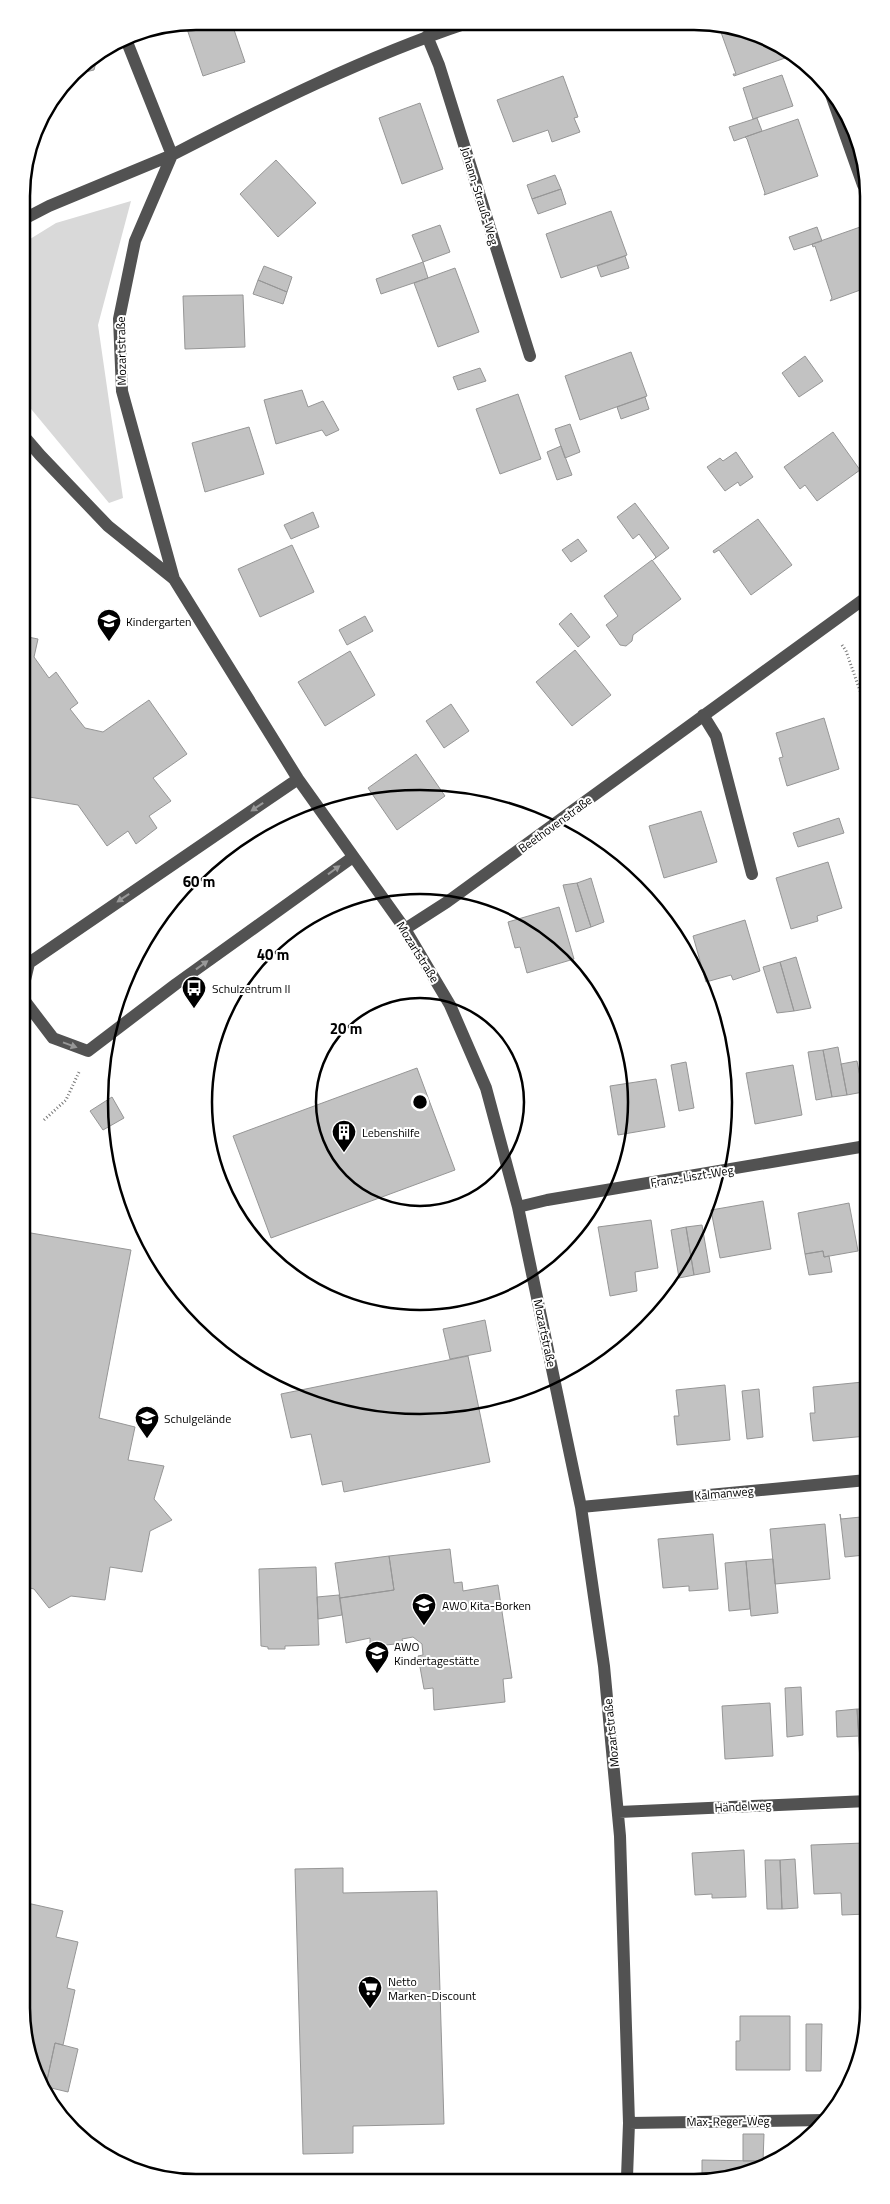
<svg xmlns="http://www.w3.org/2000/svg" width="890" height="2204" font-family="'Titillium Web',sans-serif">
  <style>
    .green { fill: #d9d9d9 }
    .building { fill: #c2c2c2; stroke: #969696 }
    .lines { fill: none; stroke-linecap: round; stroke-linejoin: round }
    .path { stroke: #747474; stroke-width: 3; stroke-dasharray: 1 2.5; stroke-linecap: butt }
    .minor { stroke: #525252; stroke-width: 12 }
    .oneway { fill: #979797 }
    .ring { fill: none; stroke: #000; stroke-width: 2.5 }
    .labels { text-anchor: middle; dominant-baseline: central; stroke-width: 4; stroke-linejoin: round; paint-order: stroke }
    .street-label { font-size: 12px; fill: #000; stroke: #fff }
    .poi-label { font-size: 12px; fill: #000; stroke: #fff; text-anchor: start }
    .rim { fill: none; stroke: #000; stroke-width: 2.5 }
    .centre { fill: #000; stroke: #fff; stroke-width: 2.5 }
    .ring-label { font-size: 15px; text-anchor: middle; font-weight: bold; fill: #000; stroke: #fff; stroke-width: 4; stroke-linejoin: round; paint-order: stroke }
  </style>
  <rect width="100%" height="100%" fill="#fff"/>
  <path class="green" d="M131,201L98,325L123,498L109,503L22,398V244L56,223Z"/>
  <path class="building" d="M196,21H231L245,62L203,76L185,23Z
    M718,24L728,25L787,54L788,57L734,76L733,74H736Z
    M97,54L100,61L96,62L94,70L72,75L81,65Z
    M782,75L793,106L753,119L743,88Z
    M563,76L578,117L574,118L580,132L552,142L548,130L513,142L497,100Z
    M420,103L443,169L402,184L379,118Z
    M757,118L762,131L734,141L729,127Z
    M798,119L818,176L764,195L765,193L747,139L745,137Z
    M276,160L316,203L278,237L240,194Z
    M555,175L561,189L532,199L527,185Z
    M561,189L566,204L538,214L532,199Z
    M611,211L627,255L561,278L546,234Z
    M440,225L450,252L423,262L412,235Z
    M863,226V289L830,301L832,298L815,246L813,247L812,244Z
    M817,227L822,241L794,250L789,237Z
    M625,256L629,268L601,277L597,266Z
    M423,262L428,278L381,294L376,279Z
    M264,266L292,277L287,292L258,280Z
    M455,268L479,332L438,347L414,283Z
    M258,280L287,292L283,304L253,294Z
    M243,295L245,347L185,349L183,296Z
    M631,352L647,396L580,420L565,376Z
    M805,356L823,381L799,397L782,373Z
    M480,368L486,381L458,390L453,377Z
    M302,390L308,407L323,401L339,430L326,436L322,430L276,444L264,400Z
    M518,394L541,459L500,474L476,409Z
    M645,397L649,409L621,419L617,407Z
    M570,424L580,452L565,458L555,429Z
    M249,427L264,474L205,492L192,443Z
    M833,432L860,470L817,501L805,485L800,489L784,467Z
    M561,446L572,475L557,480L547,452Z
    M736,452L753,477L740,486L738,482L725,491L707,467L720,458L723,461Z
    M635,503L669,548L653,560L656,557L639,534L633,539L617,517Z
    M313,512L319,527L291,539L284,525Z
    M758,519L792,565L751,595L719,550L714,553L713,551Z
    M578,539L587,551L571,562L562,550Z
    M292,545L314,592L260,617L238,569Z
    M652,560L681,599L633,635L632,641L626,646L620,645L606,625L618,616L604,596Z
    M571,613L590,637L578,647L559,624Z
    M365,616L373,631L347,645L339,630Z
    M23,636L38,639L34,657L49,678L56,672L78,703L70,709L85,728L103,732L149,700L187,754L153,778L171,801L149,816L157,828L136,844L128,831L107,846L78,805L23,796Z
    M575,650L611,695L572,726L536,682Z
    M350,651L375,695L325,726L298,682Z
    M451,704L469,731L444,748L426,721Z
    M824,718L839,769L787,786L779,758L783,757L776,733Z
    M416,754L445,796L397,830L368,788Z
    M701,811L717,862L664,878L649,826Z
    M839,818L844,833L798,847L793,833Z
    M24,828L30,829L24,866Z
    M828,862L842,908L817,916L818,921L791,929L776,878Z
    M591,878L604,922L591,927L577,883Z
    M577,883L591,927L576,932L563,885Z
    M559,907L574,959L527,973L520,947L515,948L508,922Z
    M745,920L760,971L733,980L731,975L706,982L693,936Z
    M796,957L811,1008L794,1011L780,962Z
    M780,962L794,1011L777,1013L763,967Z
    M838,1047L847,1095L832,1097L823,1050Z
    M823,1050L832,1097L816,1100L808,1052Z
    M857,1061L863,1092L847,1095L841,1064Z
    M686,1062L694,1108L679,1111L671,1065Z
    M793,1065L802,1115L755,1124L746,1073Z
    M417,1068L455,1170L271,1238L233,1136Z
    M656,1079L665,1127L618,1135L610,1086Z
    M112,1097L124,1118L103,1130L90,1111Z
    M763,1201L771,1249L720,1258L711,1210Z
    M849,1203L858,1251L824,1257L823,1251L805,1254L798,1213Z
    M651,1220L658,1268L635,1272L637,1291L610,1296L598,1227Z
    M702,1225L710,1272L694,1275L686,1227Z
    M686,1227L694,1275L679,1278L671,1230Z
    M25,1232L131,1250L99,1418L135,1427L128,1460L164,1466L154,1499L172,1520L150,1531L142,1572L110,1567L105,1600L71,1596L49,1608L34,1589L26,1587Z
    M823,1251L824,1257L829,1256L832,1272L809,1275L805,1254Z
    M485,1320L491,1351L450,1359L443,1329Z
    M468,1356L490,1462L344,1492L342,1481L322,1485L311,1434L291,1438L281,1394Z
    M863,1382L867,1436L813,1441L810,1413H815L813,1387Z
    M725,1385L730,1440L677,1445L674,1416H679L676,1390Z
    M759,1389L763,1437L747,1439L742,1391Z
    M840,1514L841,1519L861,1517L865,1555L845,1557Z
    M825,1524L830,1579L775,1584L770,1529Z
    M862,1528H867V1577L865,1555Z
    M713,1534L718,1589L689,1591V1586L663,1588L658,1539Z
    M450,1549L454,1583L462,1582L463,1591L498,1585L512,1678L503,1679L505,1702L434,1710L433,1688L424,1689L418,1656L423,1655L422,1644L413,1637L402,1639L403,1643L370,1647V1638L346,1643L340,1598L394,1590L389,1556Z
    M389,1556L394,1590L340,1598L335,1563Z
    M773,1559L778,1613L751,1616L746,1561Z
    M746,1561L750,1609L729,1611L725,1563Z
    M316,1567L319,1645L285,1646V1649H268V1647L261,1646L259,1569Z
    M339,1595L342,1615L318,1619L317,1597Z
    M801,1687L803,1735L787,1737L785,1688Z
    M770,1703L773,1756L725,1759L722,1706Z
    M857,1709L859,1736L837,1737L836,1711Z
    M857,1709H867L868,1762H860Z
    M864,1843L867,1914L842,1915L841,1893L814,1894L811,1845Z
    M744,1850L746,1897L712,1898V1894L695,1895L692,1853Z
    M795,1859L798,1908L782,1909L780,1860Z
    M765,1860H780L782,1909H767Z
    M343,1868V1893L437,1891L444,2124L353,2126V2153L303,2154L295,1869Z
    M27,1903L63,1911L56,1937L78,1942L67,1988L75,1990L63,2045L55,2043L46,2085L27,2053Z
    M740,2016H790V2070H736V2041H740Z
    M806,2024H822L821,2071H806Z
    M55,2043L78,2049L68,2092L47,2087L46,2085Z
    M743,2134H764L763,2161H743Z
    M702,2160L758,2161V2168L739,2177H702Z"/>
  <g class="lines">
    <path class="path" d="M842,645L846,651L865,705
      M44,1120L66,1100L79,1072"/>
    <path class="minor" d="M467,23C365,57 267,106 172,155L135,241L119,319L122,391L174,579L298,779L405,929L450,1005L486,1088L518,1207L581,1507L604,1666L620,1836L629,2123L627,2177
      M427,36L439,65L530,356
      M829,89L863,185
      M22,220L49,206L172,155L125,37
      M22,434L40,455L108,526L174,579
      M703,715L716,736L752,874
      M405,929L447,902L864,599
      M24,984L29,963L298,779
      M24,1000L53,1038L88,1051L176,984L353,857
      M518,1207L547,1200L866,1146
      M581,1507L867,1480
      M619,1812L868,1801
      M629,2123L826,2120"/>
  </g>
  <defs><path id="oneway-solid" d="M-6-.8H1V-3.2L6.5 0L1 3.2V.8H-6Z" transform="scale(1.25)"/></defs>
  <g class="oneway">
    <use href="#oneway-solid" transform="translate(257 807) rotate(146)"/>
    <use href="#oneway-solid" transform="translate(334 870) rotate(-36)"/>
    <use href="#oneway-solid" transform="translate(123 898) rotate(146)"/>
    <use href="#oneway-solid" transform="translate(202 965) rotate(-36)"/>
    <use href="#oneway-solid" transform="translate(70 1045) rotate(20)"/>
  </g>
  <g class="ring">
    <circle cx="420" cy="1102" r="104"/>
    <circle cx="420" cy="1102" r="208"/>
    <circle cx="420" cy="1102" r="312"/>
  </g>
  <defs>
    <symbol id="school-pin" viewBox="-11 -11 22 30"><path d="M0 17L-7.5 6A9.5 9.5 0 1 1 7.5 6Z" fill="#000" stroke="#fff"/><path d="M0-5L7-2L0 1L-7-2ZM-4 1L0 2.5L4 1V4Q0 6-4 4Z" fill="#fff"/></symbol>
    <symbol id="bus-pin" viewBox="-11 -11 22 30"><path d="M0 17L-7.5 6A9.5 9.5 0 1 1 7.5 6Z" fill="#000" stroke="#fff"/><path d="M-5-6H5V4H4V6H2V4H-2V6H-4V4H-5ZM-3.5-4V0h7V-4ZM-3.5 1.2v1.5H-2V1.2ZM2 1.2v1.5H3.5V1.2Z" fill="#fff"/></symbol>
    <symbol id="building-pin" viewBox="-11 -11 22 30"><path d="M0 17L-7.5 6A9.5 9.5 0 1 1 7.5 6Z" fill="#000" stroke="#fff"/><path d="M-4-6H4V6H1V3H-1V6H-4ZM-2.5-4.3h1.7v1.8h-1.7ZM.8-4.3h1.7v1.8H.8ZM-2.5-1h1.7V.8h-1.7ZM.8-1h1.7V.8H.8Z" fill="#fff"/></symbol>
    <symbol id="supermarket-pin" viewBox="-11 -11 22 30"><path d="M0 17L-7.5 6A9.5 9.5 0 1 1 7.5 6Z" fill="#000" stroke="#fff"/><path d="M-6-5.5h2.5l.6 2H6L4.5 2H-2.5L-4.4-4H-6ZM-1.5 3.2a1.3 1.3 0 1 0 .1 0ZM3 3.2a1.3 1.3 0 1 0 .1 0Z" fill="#fff"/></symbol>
  </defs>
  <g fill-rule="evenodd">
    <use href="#school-pin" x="95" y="607" width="28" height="38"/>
    <use href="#bus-pin" x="180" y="974" width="28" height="38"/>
    <use href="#building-pin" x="330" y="1118" width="28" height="38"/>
    <use href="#school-pin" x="133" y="1404" width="28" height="38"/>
    <use href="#school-pin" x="410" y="1591" width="28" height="38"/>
    <use href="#school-pin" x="363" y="1639" width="28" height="38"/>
    <use href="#supermarket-pin" x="356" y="1974" width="28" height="38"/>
  </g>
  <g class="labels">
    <g class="street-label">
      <text transform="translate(480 196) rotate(73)">Johann-Strauß-Weg</text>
      <text transform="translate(121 351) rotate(-91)">Mozartstraße</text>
      <text transform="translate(555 824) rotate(-36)">Beethovenstraße</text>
      <text transform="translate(418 952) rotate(58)">Mozartstraße</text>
      <text transform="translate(692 1176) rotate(-9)">Franz-Liszt-Weg</text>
      <text transform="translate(545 1333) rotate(78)">Mozartstraße</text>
      <text transform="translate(724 1493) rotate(-5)">Kalmanweg</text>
      <text transform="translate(611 1733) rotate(-96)">Mozartstraße</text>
      <text transform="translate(743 1806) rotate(-3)">Händelweg</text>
      <text transform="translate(728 2121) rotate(-1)">Max-Reger-Weg</text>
    </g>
    <g class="poi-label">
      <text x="126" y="621">Kindergarten</text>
      <text x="212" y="988">Schulzentrum II</text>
      <text x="362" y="1132">Lebenshilfe</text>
      <text x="164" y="1418">Schulgelände</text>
      <text x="442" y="1605">AWO Kita-Borken</text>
      <text x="394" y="1646">AWO<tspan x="394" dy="14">Kindertagestätte</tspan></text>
      <text x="388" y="1981">Netto<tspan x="388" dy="14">Marken-Discount</tspan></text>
    </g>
  </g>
  <path d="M0 0H890V2204H0ZM196 30H694A166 166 0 0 1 860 196V2008A166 166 0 0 1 694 2174H196A166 166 0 0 1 30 2008V196A166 166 0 0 1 196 30Z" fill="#fff" fill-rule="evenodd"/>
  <path class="rim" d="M196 30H694A166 166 0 0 1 860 196V2008A166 166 0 0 1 694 2174H196A166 166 0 0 1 30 2008V196A166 166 0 0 1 196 30Z"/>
  <circle cx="420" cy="1102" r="8" class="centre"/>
  <g class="ring-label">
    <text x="199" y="887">60 m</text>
    <text x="273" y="960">40 m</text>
    <text x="346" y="1034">20 m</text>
  </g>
</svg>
